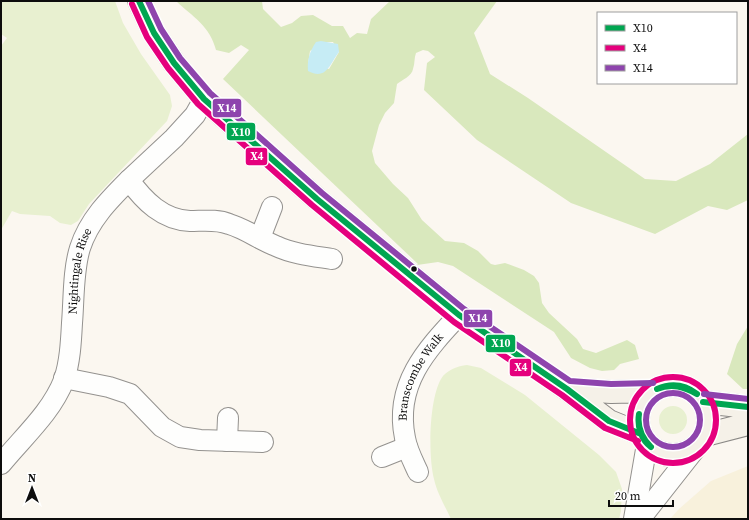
<svg xmlns="http://www.w3.org/2000/svg" width="749" height="520" font-family="'Source Serif 4',serif">
  <style>
    .farmland { fill: #f8f1dc }
    .green { fill: #e8f0d0 }
    .forest { fill: #d9e8bd; fill-rule: evenodd }
    .water { fill: #c6ecf5 }
    .lines { fill: none; stroke-linecap: round; stroke-linejoin: round }
    .street-casing { stroke: #94928f; stroke-width: 22 }
    .secondary-casing { stroke: #8b8986; stroke-width: 24 }
    .street { stroke: #fefefd; stroke-width: 20 }
    .secondary { stroke: #f5f1e8; stroke-width: 22 }
    .bus-1-casing { stroke: #fff; stroke-width: 9 }
    .bus-2-casing { stroke: #fff; stroke-width: 9 }
    .bus-3-casing { stroke: #fff; stroke-width: 9 }
    .bus-1 { stroke: #00a651; stroke-width: 6 }
    .bus-2 { stroke: #e5007d; stroke-width: 6 }
    .bus-3 { stroke: #8e44ad; stroke-width: 6 }
    .bus-dot { fill: #0d0d0d; stroke: #fff; stroke-width: 1.5 }
    .labels { text-anchor: middle; dominant-baseline: central; stroke-width: 4; stroke-linejoin: round; paint-order: stroke }
    .street-label { font-size: 12px; fill: #0d0d0d; stroke: #fff }
    .line-badge { stroke: #fff; stroke-width: 1.5 }
    .badge-label { font-size: 11px; text-anchor: middle; font-weight: bold; fill: #fff }
  </style>
  <rect width="100%" height="100%" fill="#fbf7f0"/>
  <path class="farmland" d="M748,466V519H670L679,509L711,481Z"/>
  <path class="green" d="M1,1H115L123,23L141,54L170,95L172,106L167,121L89,204L78,221L71,225L60,223L50,216L20,214L12,211L1,230V46L7,38L1,34Z
    M467,365L481,368L525,395L599,455L616,472L622,489L621,511L619,519H451C445,506 437,493 434,479C428,456 429,400 441,379C446,370 458,366 467,365Z
    M659 420a14 14 0 1 1 28 0a14 14 0 1 1-28 0Z"/>
  <path class="forest" d="M176,1H262L263,9L281,27L292,23L301,16L313,15L332,26H343L350,38L357,33L367,34L371,19L390,1H497L474,33L490,74L528,98L645,179L676,181L710,164L748,134V200L727,210L708,206L655,234L571,203L477,140L424,90L427,63L435,57L428,51L423,50L416,53C414,58 415,63 413,69C412,76 402,80 397,84L394,103L385,113L379,125L372,151L375,163L393,184L408,198L422,220L445,241L464,243L478,251L491,264L495,265L505,263L524,270L534,276L539,283L542,303L549,313L577,339L583,349L596,353L627,340L635,345L639,359L620,364L614,370L602,371L590,368L571,358L554,332L453,266L438,262L417,265L418,264L223,79L249,50L241,45L229,53L216,50C210,26 193,17 176,1ZM324,42H333L339,52L329,69L308,64L310,51Z
    M748,326V389H743L727,374L737,344Z"/>
  <path class="water" d="M321,41L338,44L339,52C330,63 327,81 308,71C307,59 310,51 316,42Z"/>
  <g class="lines">
    <defs>
      <g id="street">
        <path d="M204,99L195,115L174,138L129,180C144,201 163,220 190,221C203,221 217,219 229,224C246,229 260,240 276,246C293,254 313,256 332,259"/>
        <path d="M260,238L272,207"/>
        <path d="M64,378L109,387L130,394L162,427L180,437L200,440L263,442"/>
        <path d="M227,441L228,418"/>
        <path d="M382,457L407,447"/>
        <path id="s1" d="M1,464C23,437 51,413 64,380C70,362 71,342 72,323C74,299 73,270 80,248C89,220 109,200 129,180"/>
        <path id="s2" d="M418,472C413,461 407,450 405,438C394,385 426,350 459,315"/>
        <path d="M634,519L647,444"/>
        <path d="M640,519L699,444"/>
      </g>
      <path id="secondary" d="M139,1L154,33L174,63L204,99L317,199L459,315L567,389L609,421L641,434
        M638 420a35 35 0 1 1 70 0a35 35 0 1 1-70 0Z
        M567,389L611,392L653,391
        M703,402L748,407
        M705,435L748,424"/>
    </defs>
    <use href="#street" class="street-casing"/>
    <use href="#secondary" class="secondary-casing"/>
    <use href="#street" class="street"/>
    <use href="#secondary" class="secondary"/>
    <defs>
      <path id="bus-1" d="M139,1L154,33L174,63L204,99L317,199L459,315L567,389L609,421L641,434
        M657,389C671,383 684,384 697,394
        M657,389C672,383 684,387 697,394
        M703,402L748,407
        M639,414C637,427 642,438 651,447
        M639,414C637,426 641,440 651,447"/>
      <path id="bus-2" d="M132,4L147,37L168,68L198,104L312,205L454,322L562,395L605,428L638,441
        M630 420a43 43 0 1 1 86 0a43 43 0 1 1-86 0Z"/>
      <path id="bus-3" d="M148,1L161,29L180,58L210,93L322,193L464,309L570,381L611,384L653,383
        M646 420a27 27 0 1 1 54 0a27 27 0 1 1-54 0Z
        M704,394L748,399"/>
    </defs>
    <use href="#bus-1" class="bus-1-casing"/>
    <use href="#bus-2" class="bus-2-casing"/>
    <use href="#bus-3" class="bus-3-casing"/>
    <use href="#bus-1" class="bus-1"/>
    <use href="#bus-2" class="bus-2"/>
    <use href="#bus-3" class="bus-3"/>
  </g>
  <circle class="bus-dot" cx="414" cy="269" r="3.5"/>
  <g class="labels">
    <g class="street-label">
      <text stroke="none"><textPath href="#s1" startOffset="216">Nightingale Rise</textPath></text>
      <text stroke="none"><textPath href="#s2" startOffset="102">Branscombe Walk</textPath></text>
    </g>
  </g>
  <g class="line-badge">
    <rect x="212" y="98" width="30" height="20" rx="4" fill="#8e44ad"/>
    <rect x="226" y="122" width="30" height="19" rx="4" fill="#00a651"/>
    <rect x="245" y="147" width="23" height="19" rx="4" fill="#e5007d"/>
    <rect x="463" y="309" width="30" height="19" rx="4" fill="#8e44ad"/>
    <rect x="485" y="334" width="31" height="19" rx="4" fill="#00a651"/>
    <rect x="509" y="358" width="23" height="19" rx="4" fill="#e5007d"/>
  </g>
  <g class="badge-label">
    <text x="227" y="112">X14</text>
    <text x="241" y="136">X10</text>
    <text x="257" y="160">X4</text>
    <text x="478" y="322">X14</text>
    <text x="501" y="347">X10</text>
    <text x="521" y="371">X4</text>
  </g>
  <rect width="749" height="520" fill="none" stroke="#0d0d0d" stroke-width="4"/>
  <rect x="597" y="12" width="140" height="72" fill="#ffffff" stroke="#9e9e9e"/>
  <rect x="605" y="25" width="20" height="6" fill="#00a651" stroke="#9e9e9e"/>
  <text x="633" y="32" font-size="12" fill="#0d0d0d">X10</text>
  <rect x="605" y="45" width="20" height="6" fill="#e5007d" stroke="#9e9e9e"/>
  <text x="633" y="52" font-size="12" fill="#0d0d0d">X4</text>
  <rect x="605" y="65" width="20" height="6" fill="#8e44ad" stroke="#9e9e9e"/>
  <text x="633" y="72" font-size="12" fill="#0d0d0d">X14</text>
  <g transform="translate(32 488)" stroke="#ffffff" stroke-width="3" paint-order="stroke">
  <path d="M0-3L7 15L0 10L-7 15Z" fill="#0d0d0d"/>
  <text y="-6" font-size="11" font-weight="bold" text-anchor="middle" fill="#0d0d0d">N</text>
  </g>
  <path d="M609 500v6h64v-6" fill="none" stroke="#0d0d0d" stroke-width="2"/>
  <text x="615" y="500" font-size="12" fill="#0d0d0d" stroke="#ffffff" stroke-width="3" paint-order="stroke">20 m</text>
</svg>
